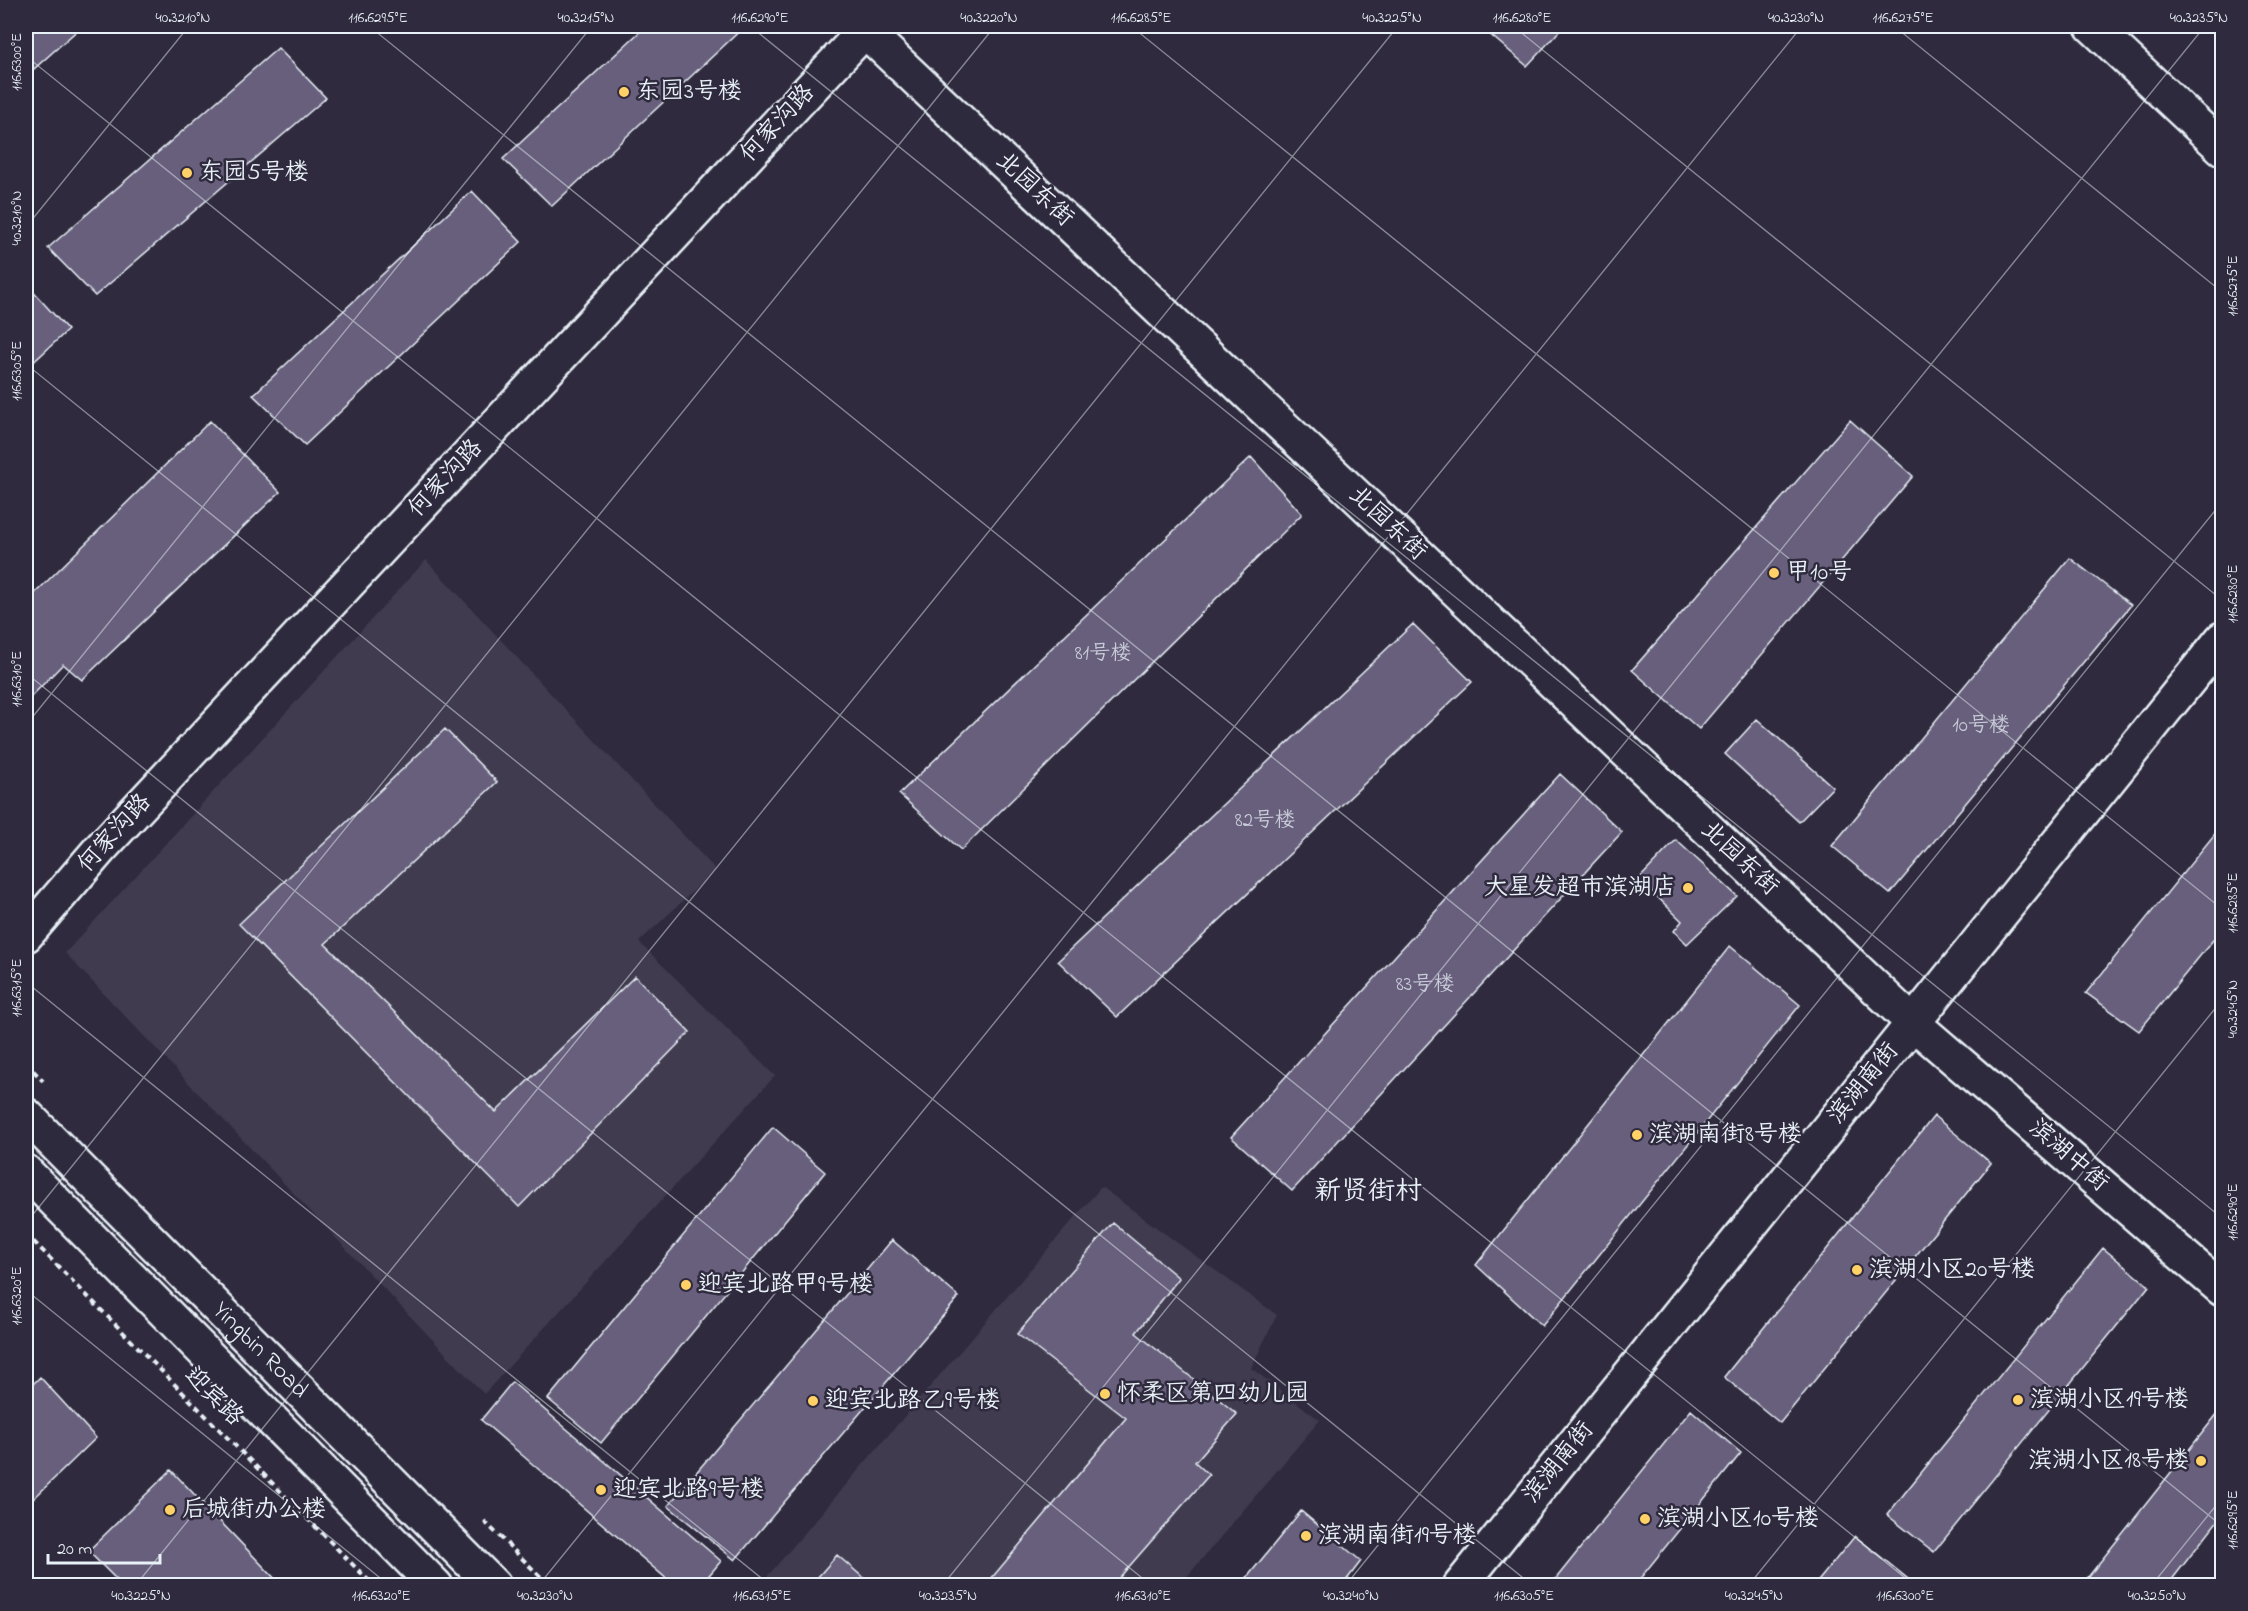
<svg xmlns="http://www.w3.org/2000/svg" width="2248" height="1611" font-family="'Indie Flower','LXGW WenKai TC',sans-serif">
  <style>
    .built { fill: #403a50 }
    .building { fill: #685e7c; stroke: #e8f1f8; stroke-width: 1.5 }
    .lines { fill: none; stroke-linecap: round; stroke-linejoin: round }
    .street-casing { stroke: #e8f1f8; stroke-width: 38 }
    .secondary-casing { stroke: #e8f1f8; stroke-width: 38 }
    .path { stroke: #e8f1f8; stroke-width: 4; stroke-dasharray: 6 4.5; stroke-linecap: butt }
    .street { stroke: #2f2a3d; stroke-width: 33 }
    .secondary { stroke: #2f2a3d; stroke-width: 33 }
    .ticks { fill: none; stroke: #e8f1f8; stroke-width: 1.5; stroke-opacity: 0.45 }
    .poi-dot { fill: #ffd166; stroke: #2f2a3d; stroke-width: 2 }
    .labels { text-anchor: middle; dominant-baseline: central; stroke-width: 5; stroke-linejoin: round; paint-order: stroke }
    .number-label { font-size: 21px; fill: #c8ccd9 }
    .poi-label { font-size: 24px; fill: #e8f1f8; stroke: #2f2a3d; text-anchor: start }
    .street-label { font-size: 24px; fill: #e8f1f8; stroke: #2f2a3d }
    .quarter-label { font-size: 27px; fill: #e8f1f8; stroke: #2f2a3d }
    .neatline { fill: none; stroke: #e8f1f8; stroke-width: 2 }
    .ticks-label { font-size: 15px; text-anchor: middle; fill: #e8f1f8 }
  </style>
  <rect width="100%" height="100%" fill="#2f2a3d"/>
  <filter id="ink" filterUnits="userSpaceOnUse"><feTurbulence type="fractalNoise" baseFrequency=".0167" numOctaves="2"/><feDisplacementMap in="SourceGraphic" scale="12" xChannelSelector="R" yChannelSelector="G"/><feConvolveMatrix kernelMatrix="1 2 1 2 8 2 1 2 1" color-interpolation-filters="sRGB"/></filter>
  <g filter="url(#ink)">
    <path class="built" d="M426,560L716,870L639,942L775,1076L484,1394L65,953Z
      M1101,1187L1277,1315L1251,1368L1320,1420L1180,1585L759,1586Z"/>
    <path class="building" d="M26,26H82L26,76Z
      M646,26H745L552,206L503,159Z
      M1480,26H1564L1527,66Z
      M278,48L326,98L95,296L48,248Z
      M472,191L521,242L305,445L253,395Z
      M26,284L68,330L26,369Z
      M1850,420L1913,476L1699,729L1632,670Z
      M210,421L280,492L82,680L63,664L26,702V602Z
      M1251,457L1302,514L961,850L899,794Z
      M2070,558L2131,605L1890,894L1832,846Z
      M1413,624L1472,682L1117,1017L1058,961Z
      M1757,719L1833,787L1799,822L1725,754Z
      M445,729L497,782L325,944L496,1112L635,976L690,1032L519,1207L239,924Z
      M1560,774L1622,832L1292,1191L1231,1137Z
      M2222,825V929L2139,1031L2086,993Z
      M1676,840L1737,896L1687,944L1674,931L1682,921L1639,879Z
      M1730,946L1800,1005L1542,1326L1476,1265Z
      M1934,1116L1991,1163L1780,1423L1724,1377Z
      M773,1127L825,1172L601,1443L548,1399Z
      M1113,1223L1179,1278L1136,1333L1237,1414L1195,1462L1209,1475L1112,1586H985L1126,1418L1017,1334Z
      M892,1240L959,1297L735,1560L668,1506Z
      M2103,1248L2149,1286L1934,1552L1887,1515Z
      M40,1377L96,1438L26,1506V1391Z
      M512,1382L721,1561L700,1586H675L481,1420Z
      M2222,1408V1515L2167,1586H2081Z
      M1691,1410L1741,1453L1634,1586H1550Z
      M171,1470L282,1586H123L88,1551Z
      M1301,1511L1361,1561L1342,1586H1240Z
      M1855,1536L1908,1579L1903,1586H1814Z
      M837,1555L873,1586H810Z"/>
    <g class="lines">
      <defs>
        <path id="street" d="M860,26L1913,1023L2222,1289
          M2092,26L2222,148
          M26,935L100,849L869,26"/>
        <g id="secondary">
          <path id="s1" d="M26,1115L494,1586"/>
          <path d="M26,1172L436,1586"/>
          <path d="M1460,1586L2222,639"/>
        </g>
      </defs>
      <use href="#street" class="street-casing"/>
      <use href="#secondary" class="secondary-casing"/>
      <path class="path" d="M26,1063L43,1081
        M26,1234L374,1586
        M484,1521L550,1586"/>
      <use href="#street" class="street"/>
      <use href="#secondary" class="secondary"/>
    </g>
  </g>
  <path class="ticks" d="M369,26L2222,1526M750,26L2222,1218M1131,26L2222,909M1513,26L2222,600M1894,26L2222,292M26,56L1915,1586M26,227L189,26M26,364L1533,1586M26,673L1152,1586M26,725L592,26M26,982L771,1586M26,1223L995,26M26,1290L390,1586M135,1586L1398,26M538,1586L1802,26M942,1586L2205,26M1345,1586L2222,502M1748,1586L2222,1000M2151,1586L2222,1498"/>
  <g class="poi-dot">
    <circle cx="624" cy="92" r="6"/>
    <circle cx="187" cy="173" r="6"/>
    <circle cx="1774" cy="573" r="6"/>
    <circle cx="1688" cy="888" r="6"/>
    <circle cx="1637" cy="1135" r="6"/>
    <circle cx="1857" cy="1270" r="6"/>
    <circle cx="686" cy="1285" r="6"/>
    <circle cx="1105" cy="1394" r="6"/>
    <circle cx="2018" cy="1400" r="6"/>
    <circle cx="813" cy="1401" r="6"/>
    <circle cx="2201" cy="1461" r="6"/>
    <circle cx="601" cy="1490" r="6"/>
    <circle cx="170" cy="1510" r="6"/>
    <circle cx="1645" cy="1519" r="6"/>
    <circle cx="1306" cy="1536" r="6"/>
  </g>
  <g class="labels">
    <g class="number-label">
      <text x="1103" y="654">81号楼</text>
      <text x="1981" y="726">10号楼</text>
      <text x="1265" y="821">82号楼</text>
      <text x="1425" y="985">83号楼</text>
    </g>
    <g class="poi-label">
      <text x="636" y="92">东园3号楼</text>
      <text x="199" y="173">东园5号楼</text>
      <text x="1786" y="573">甲10号</text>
      <text x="1676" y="888" text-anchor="end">大星发超市滨湖店</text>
      <text x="1649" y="1135">滨湖南街8号楼</text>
      <text x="1869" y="1270">滨湖小区20号楼</text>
      <text x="698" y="1285">迎宾北路甲9号楼</text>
      <text x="1117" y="1394">怀柔区第四幼儿园</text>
      <text x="2030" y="1400">滨湖小区19号楼</text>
      <text x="825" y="1401">迎宾北路乙9号楼</text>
      <text x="2189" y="1461" text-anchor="end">滨湖小区18号楼</text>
      <text x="613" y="1490">迎宾北路9号楼</text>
      <text x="182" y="1510">后城街办公楼</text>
      <text x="1657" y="1519">滨湖小区10号楼</text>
      <text x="1318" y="1536">滨湖南街19号楼</text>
    </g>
    <g class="street-label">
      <text transform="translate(778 124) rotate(-47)">何家沟路</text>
      <text transform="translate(1034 190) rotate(43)">北园东街</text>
      <text transform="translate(446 479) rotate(-47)">何家沟路</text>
      <text transform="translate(1387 524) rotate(43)">北园东街</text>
      <text transform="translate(115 834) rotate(-48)">何家沟路</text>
      <text transform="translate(1739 859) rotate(43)">北园东街</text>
      <text transform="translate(1864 1084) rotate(-51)">滨湖南街</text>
      <text transform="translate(2068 1156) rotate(41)">滨湖中街</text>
      <text stroke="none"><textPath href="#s1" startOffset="332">Yingbin Road</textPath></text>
      <text transform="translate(213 1397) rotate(45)">迎宾路</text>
      <text transform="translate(1559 1463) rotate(-51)">滨湖南街</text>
    </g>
    <g class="quarter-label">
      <text x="1368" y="1192">新贤街村</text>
    </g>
  </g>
  <rect width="2248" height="1611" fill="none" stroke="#2f2a3d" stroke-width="66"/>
  <path d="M48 1554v9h112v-9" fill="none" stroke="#e8f1f8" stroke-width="3"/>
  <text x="57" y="1554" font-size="18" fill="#e8f1f8" stroke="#2f2a3d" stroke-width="4.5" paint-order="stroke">20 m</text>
  <rect x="33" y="33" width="2182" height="1545" class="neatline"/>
  <g class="ticks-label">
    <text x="183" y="22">40.3210°N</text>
    <text x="378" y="22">116.6295°E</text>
    <text x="586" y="22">40.3215°N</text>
    <text x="760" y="22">116.6290°E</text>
    <text x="989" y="22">40.3220°N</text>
    <text x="1141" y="22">116.6285°E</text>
    <text x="1392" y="22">40.3225°N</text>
    <text x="1522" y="22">116.6280°E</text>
    <text x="1796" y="22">40.3230°N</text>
    <text x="1903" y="22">116.6275°E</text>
    <text x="2199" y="22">40.3235°N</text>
    <text transform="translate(16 62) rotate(-90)" y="5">116.6300°E</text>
    <text transform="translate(16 218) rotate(-90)" y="5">40.3210°N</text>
    <text transform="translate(2232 286) rotate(-90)" y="5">116.6275°E</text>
    <text transform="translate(16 371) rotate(-90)" y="5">116.6305°E</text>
    <text transform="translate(2232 594) rotate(-90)" y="5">116.6280°E</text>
    <text transform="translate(16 679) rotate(-90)" y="5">116.6310°E</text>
    <text transform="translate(2232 903) rotate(-90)" y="5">116.6285°E</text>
    <text transform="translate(16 988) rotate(-90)" y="5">116.6315°E</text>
    <text transform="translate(2232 1009) rotate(-90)" y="5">40.3245°N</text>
    <text transform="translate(2232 1212) rotate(-90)" y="5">116.6290°E</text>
    <text transform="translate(16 1296) rotate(-90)" y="5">116.6320°E</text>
    <text transform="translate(2232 1520) rotate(-90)" y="5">116.6295°E</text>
    <text x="141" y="1600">40.3225°N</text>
    <text x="381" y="1600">116.6320°E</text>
    <text x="545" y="1600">40.3230°N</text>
    <text x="762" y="1600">116.6315°E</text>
    <text x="948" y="1600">40.3235°N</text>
    <text x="1143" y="1600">116.6310°E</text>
    <text x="1351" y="1600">40.3240°N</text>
    <text x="1524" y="1600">116.6305°E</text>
    <text x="1754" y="1600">40.3245°N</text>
    <text x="1905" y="1600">116.6300°E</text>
    <text x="2157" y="1600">40.3250°N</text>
  </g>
</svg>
